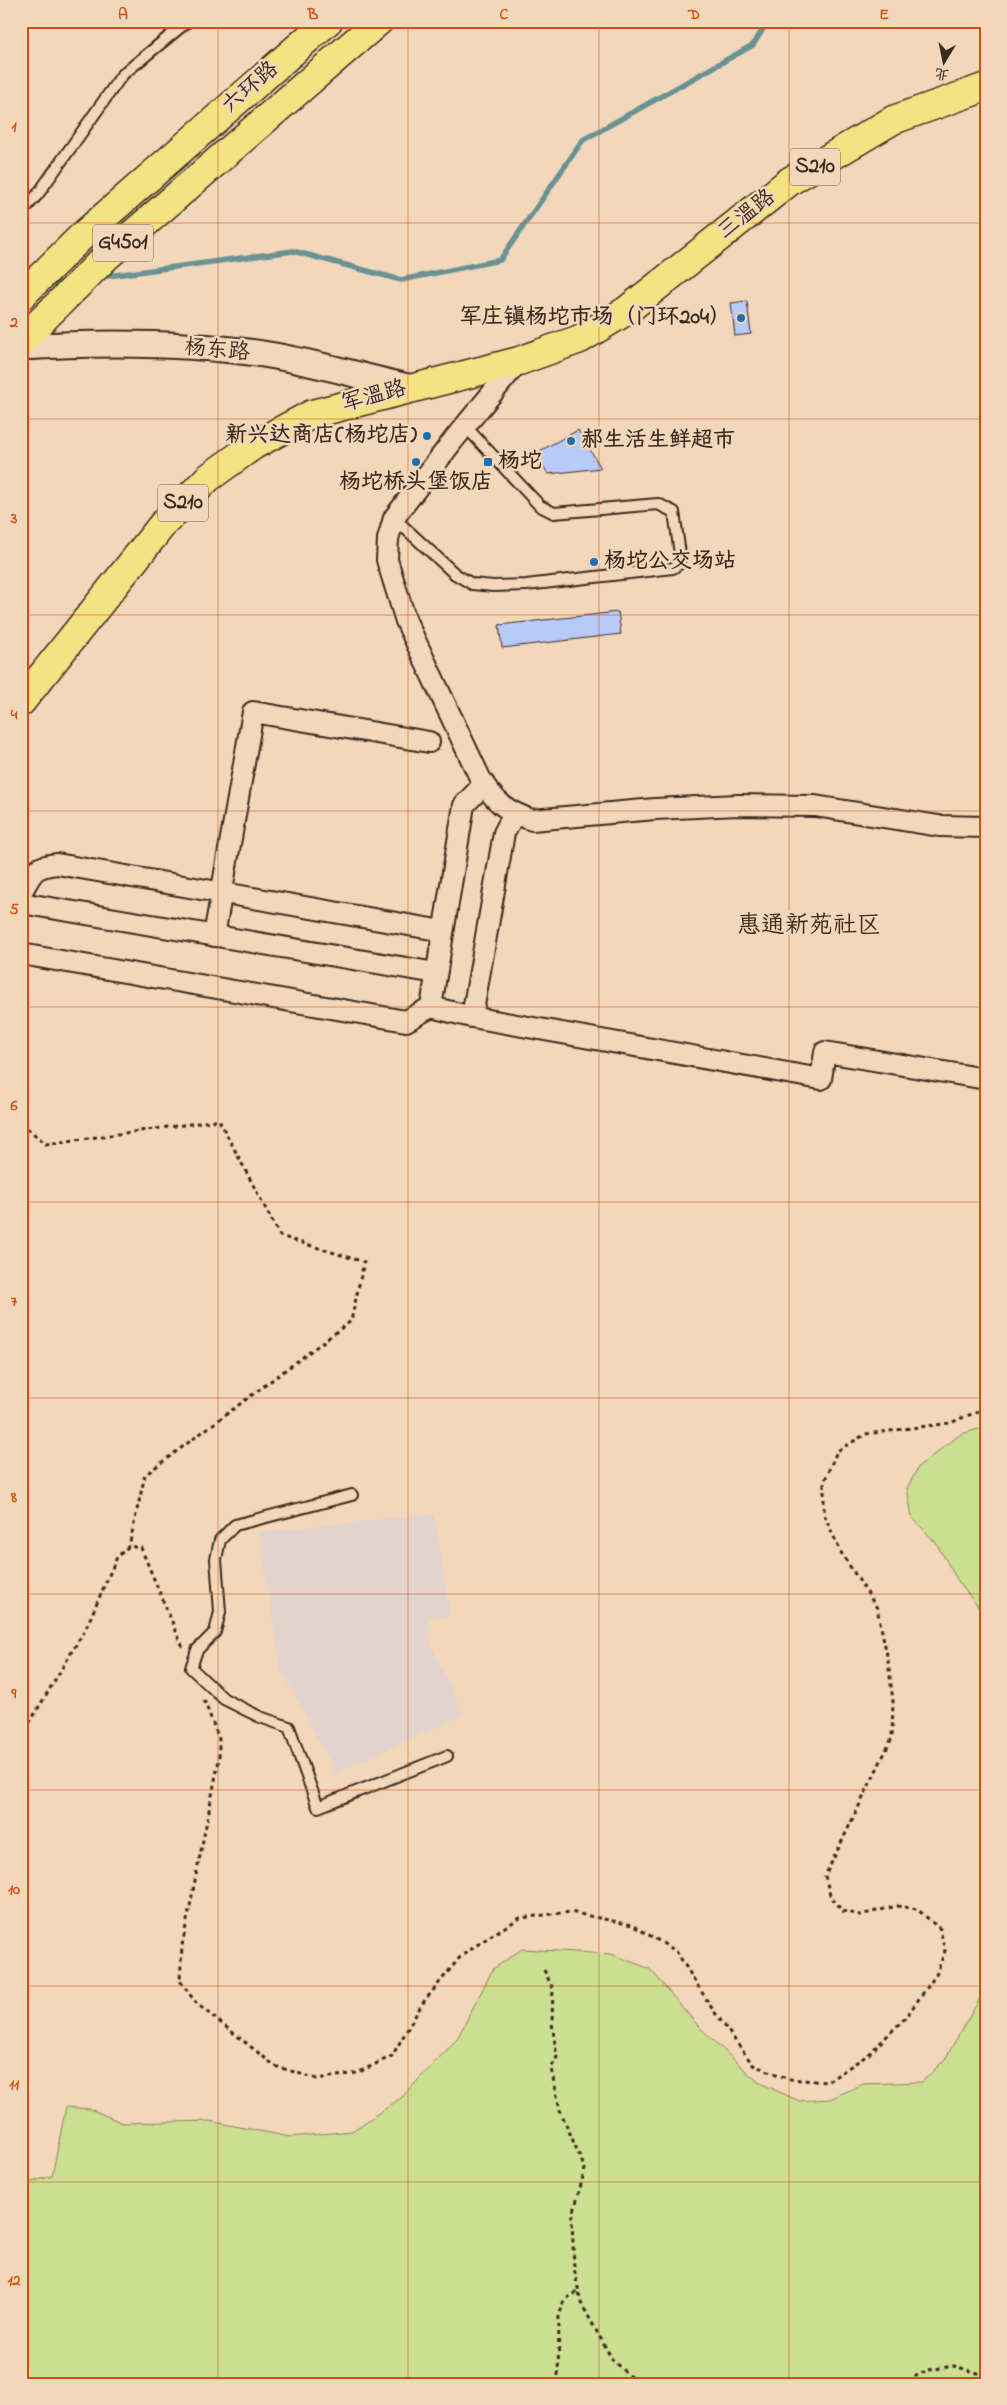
<svg xmlns="http://www.w3.org/2000/svg" width="1007" height="2405" font-family="'Indie Flower','LXGW WenKai TC',sans-serif">
  <style>
    .built { fill: #e1d3cd }
    .green { fill: #ccde92; stroke: #848458 }
    .lines { fill: none; stroke-linecap: round; stroke-linejoin: round }
    .stream { stroke: #699295; stroke-width: 5.5 }
    .building { fill: #b8cafa; stroke: #3b2a1e }
    .service-casing { stroke: #3b2a1e; stroke-width: 14 }
    .minor-casing { stroke: #3b2a1e; stroke-width: 24 }
    .tertiary-casing { stroke: #3b2a1e; stroke-width: 29 }
    .primary-casing { stroke: #3b2a1e; stroke-width: 31 }
    .motorway-casing { stroke: #3b2a1e; stroke-width: 31 }
    .path { stroke: #3b2a1e; stroke-width: 3; stroke-dasharray: 4 4; stroke-linecap: butt }
    .service { stroke: #f3d7ba; stroke-width: 10 }
    .minor { stroke: #f3d7ba; stroke-width: 20 }
    .tertiary { stroke: #f3d7ba; stroke-width: 25 }
    .primary { stroke: #f4e382; stroke-width: 28 }
    .motorway { stroke: #f4e382; stroke-width: 28 }
    .grid { fill: none; stroke: #ce520f; stroke-width: 1; stroke-opacity: 0.55 }
    .poi-dot { fill: #1f6fb2; stroke: #f3d7ba; stroke-width: 2 }
    .labels { text-anchor: middle; dominant-baseline: central; stroke-width: 5; stroke-linejoin: round; paint-order: stroke }
    .shield { fill: #f3d7ba; stroke: #725e4d; stroke-width: 1 }
    .shield-label { font-size: 21px; font-weight: bold; fill: #3b2a1e }
    .street-label { font-size: 22px; fill: #3b2a1e; stroke: #f3d7ba }
    .poi-label { font-size: 22px; font-weight: bold; fill: #3b2a1e; stroke: #f3d7ba; text-anchor: start }
    .neighbourhood-label { font-size: 24px; fill: #3b2a1e; stroke: #f3d7ba }
    .neatline { fill: none; stroke: #ce520f; stroke-width: 2 }
    .grid-label { font-size: 16px; text-anchor: middle; font-weight: bold; fill: #ce520f }
  </style>
  <rect width="100%" height="100%" fill="#f3d7ba"/>
  <filter id="ink" filterUnits="userSpaceOnUse"><feTurbulence type="fractalNoise" baseFrequency=".02" numOctaves="2"/><feDisplacementMap in="SourceGraphic" scale="10" xChannelSelector="R" yChannelSelector="G"/><feConvolveMatrix kernelMatrix="1 2 1 2 8 2 1 2 1" color-interpolation-filters="sRGB"/></filter>
  <g filter="url(#ink)">
    <path class="built" d="M434,1514L450,1616L429,1617L430,1642L463,1715L336,1773L281,1669L259,1532Z"/>
    <path class="green" d="M986,1427V1617L958,1581L936,1543L912,1517L907,1488L919,1466L961,1434Z
      M522,1949L611,1954L650,1969L699,2027L758,2082L799,2101L830,2099L863,2084L922,2082L945,2059L986,1988V2384H21V2185L52,2176L66,2107L90,2109L123,2123L209,2121L290,2137L352,2131L401,2098L457,2039L493,1969Z"/>
    <g class="lines">
      <path class="stream" d="M100,277L293,251L401,280L500,260L583,140L753,45L768,21
        M46,285L66,282"/>
    </g>
    <path class="building" d="M747,301L751,334L735,336L731,303Z
      M578,430L601,468L548,474L536,453Z
      M618,612L621,634L502,648L499,625Z"/>
    <g class="lines">
      <defs>
        <path id="service" d="M21,213L38,194L122,75L188,21
          M394,518L455,574L472,584L493,586L526,585L673,568L679,564L680,554L674,512L658,504L554,513L540,506L465,426
          M352,1495L235,1525L220,1540L216,1559L220,1612L215,1632L197,1650L191,1668L224,1699L260,1717L289,1727L318,1807L447,1756"/>
        <path id="minor" d="M519,361L455,438L394,518L388,539L387,560L406,621L481,780C496,803 506,811 532,820L655,809L738,805L815,806L939,826L986,827
          M21,893C33,872 32,867 57,864L443,931
          M21,903L436,973
          M214,936L253,712L429,742
          M21,954L406,1021L431,1007L472,1017L821,1079L825,1052L986,1079
          M431,1007L464,805L484,784
          M472,1017L504,833L514,814"/>
        <path id="tertiary" d="M21,347C105,342 193,342 275,356C320,364 364,377 408,387"/>
        <path id="primary" d="M21,702L163,524L208,478L254,445L312,414L519,361L580,339L626,311L790,181L893,120L986,87"/>
        <path id="motorway" d="M21,296L81,237L328,21
          M21,341L106,257L379,21"/>
      </defs>
      <use href="#service" class="service-casing"/>
      <use href="#minor" class="minor-casing"/>
      <use href="#tertiary" class="tertiary-casing"/>
      <use href="#primary" class="primary-casing"/>
      <use href="#motorway" class="motorway-casing"/>
      <path class="path" d="M21,1123L46,1144L219,1120L280,1236L364,1262L351,1321L145,1475L129,1546
        M204,1700L219,1739V1760L182,1946L180,1981L197,2004L275,2066L317,2079L357,2073L392,2056L422,2004L461,1956L495,1933L520,1918L570,1912L632,1925L676,1951L713,2010L753,2065L789,2079L827,2082L869,2054L906,2017L936,1975L945,1951L940,1929L917,1909L897,1906L860,1915L842,1911L830,1895L825,1876L892,1738L893,1701L888,1660L877,1608L840,1551L824,1514V1482L837,1451L866,1434L950,1423L986,1408
        M21,1737L86,1628L117,1557L129,1546L141,1548L183,1648
        M544,1970L553,1989L552,2023L557,2057L551,2068L560,2110L585,2169L572,2219L574,2268L581,2303L613,2361L638,2384
        M558,2384L559,2317L564,2300L579,2291
        M900,2384L928,2370L954,2366L978,2373L984,2384"/>
      <use href="#service" class="service"/>
      <use href="#minor" class="minor"/>
      <use href="#tertiary" class="tertiary"/>
      <use href="#primary" class="primary"/>
      <use href="#motorway" class="motorway"/>
    </g>
  </g>
  <path class="grid" d="M218,21V2384M408,21V2384M599,21V2384M789,21V2384M21,223H986M21,419H986M21,615H986M21,811H986M21,1007H986M21,1202H986M21,1398H986M21,1594H986M21,1790H986M21,1986H986M21,2182H986"/>
  <g class="poi-dot">
    <circle cx="741" cy="318" r="5"/>
    <circle cx="427" cy="436" r="5"/>
    <circle cx="571" cy="441" r="5"/>
    <circle cx="416" cy="462" r="5"/>
    <rect x="483" y="457" width="10" height="10" rx="2.5"/>
    <circle cx="594" cy="562" r="5"/>
  </g>
  <g class="labels">
    <g class="shield">
      <rect x="790" y="148.5" width="50" height="37" rx="4"/>
      <rect x="93" y="224.5" width="60" height="37" rx="4"/>
      <rect x="158" y="484.5" width="50" height="37" rx="4"/>
    </g>
    <g class="shield-label">
      <text x="815" y="167">S210</text>
      <text x="123" y="243">G4501</text>
      <text x="183" y="503">S210</text>
    </g>
    <g class="street-label">
      <text transform="translate(251 88) rotate(-41)">六环路</text>
      <text transform="translate(747 215) rotate(-38)">三温路</text>
      <text transform="translate(217 351) rotate(5)">杨东路</text>
      <text transform="translate(374 397) rotate(-15)">军温路</text>
    </g>
    <g class="poi-label">
      <text x="731" y="318" text-anchor="end">军庄镇杨坨市场（门环204）</text>
      <text x="417" y="436" text-anchor="end">新兴达商店(杨坨店)</text>
      <text x="581" y="441">郝生活生鲜超市</text>
      <text x="498" y="462">杨坨</text>
      <text x="416" y="483" text-anchor="middle">杨坨桥头堡饭店</text>
      <text x="604" y="562">杨坨公交场站</text>
    </g>
    <g class="neighbourhood-label">
      <text x="809" y="926">惠通新苑社区</text>
    </g>
  </g>
  <rect width="1007" height="2405" fill="none" stroke="#f3d7ba" stroke-width="55"/>
  <g transform="translate(944 62) rotate(190)" stroke="#f3d7ba" stroke-width="4" paint-order="stroke">
  <path d="M0-4L9 19L0 12L-9 19Z" fill="#3b2a1e"/>
  <text y="-8" font-size="14" font-weight="bold" text-anchor="middle" fill="#3b2a1e">北</text>
  </g>
  <rect x="28" y="28" width="952" height="2350" class="neatline"/>
  <g class="grid-label">
    <text x="123" y="19">A</text>
    <text x="313" y="19">B</text>
    <text x="504" y="19">C</text>
    <text x="694" y="19">D</text>
    <text x="884" y="19">E</text>
    <text x="14" y="131">1</text>
    <text x="14" y="327">2</text>
    <text x="14" y="523">3</text>
    <text x="14" y="719">4</text>
    <text x="14" y="914">5</text>
    <text x="14" y="1110">6</text>
    <text x="14" y="1306">7</text>
    <text x="14" y="1502">8</text>
    <text x="14" y="1698">9</text>
    <text x="14" y="1894">10</text>
    <text x="14" y="2089">11</text>
    <text x="14" y="2285">12</text>
  </g>
</svg>
